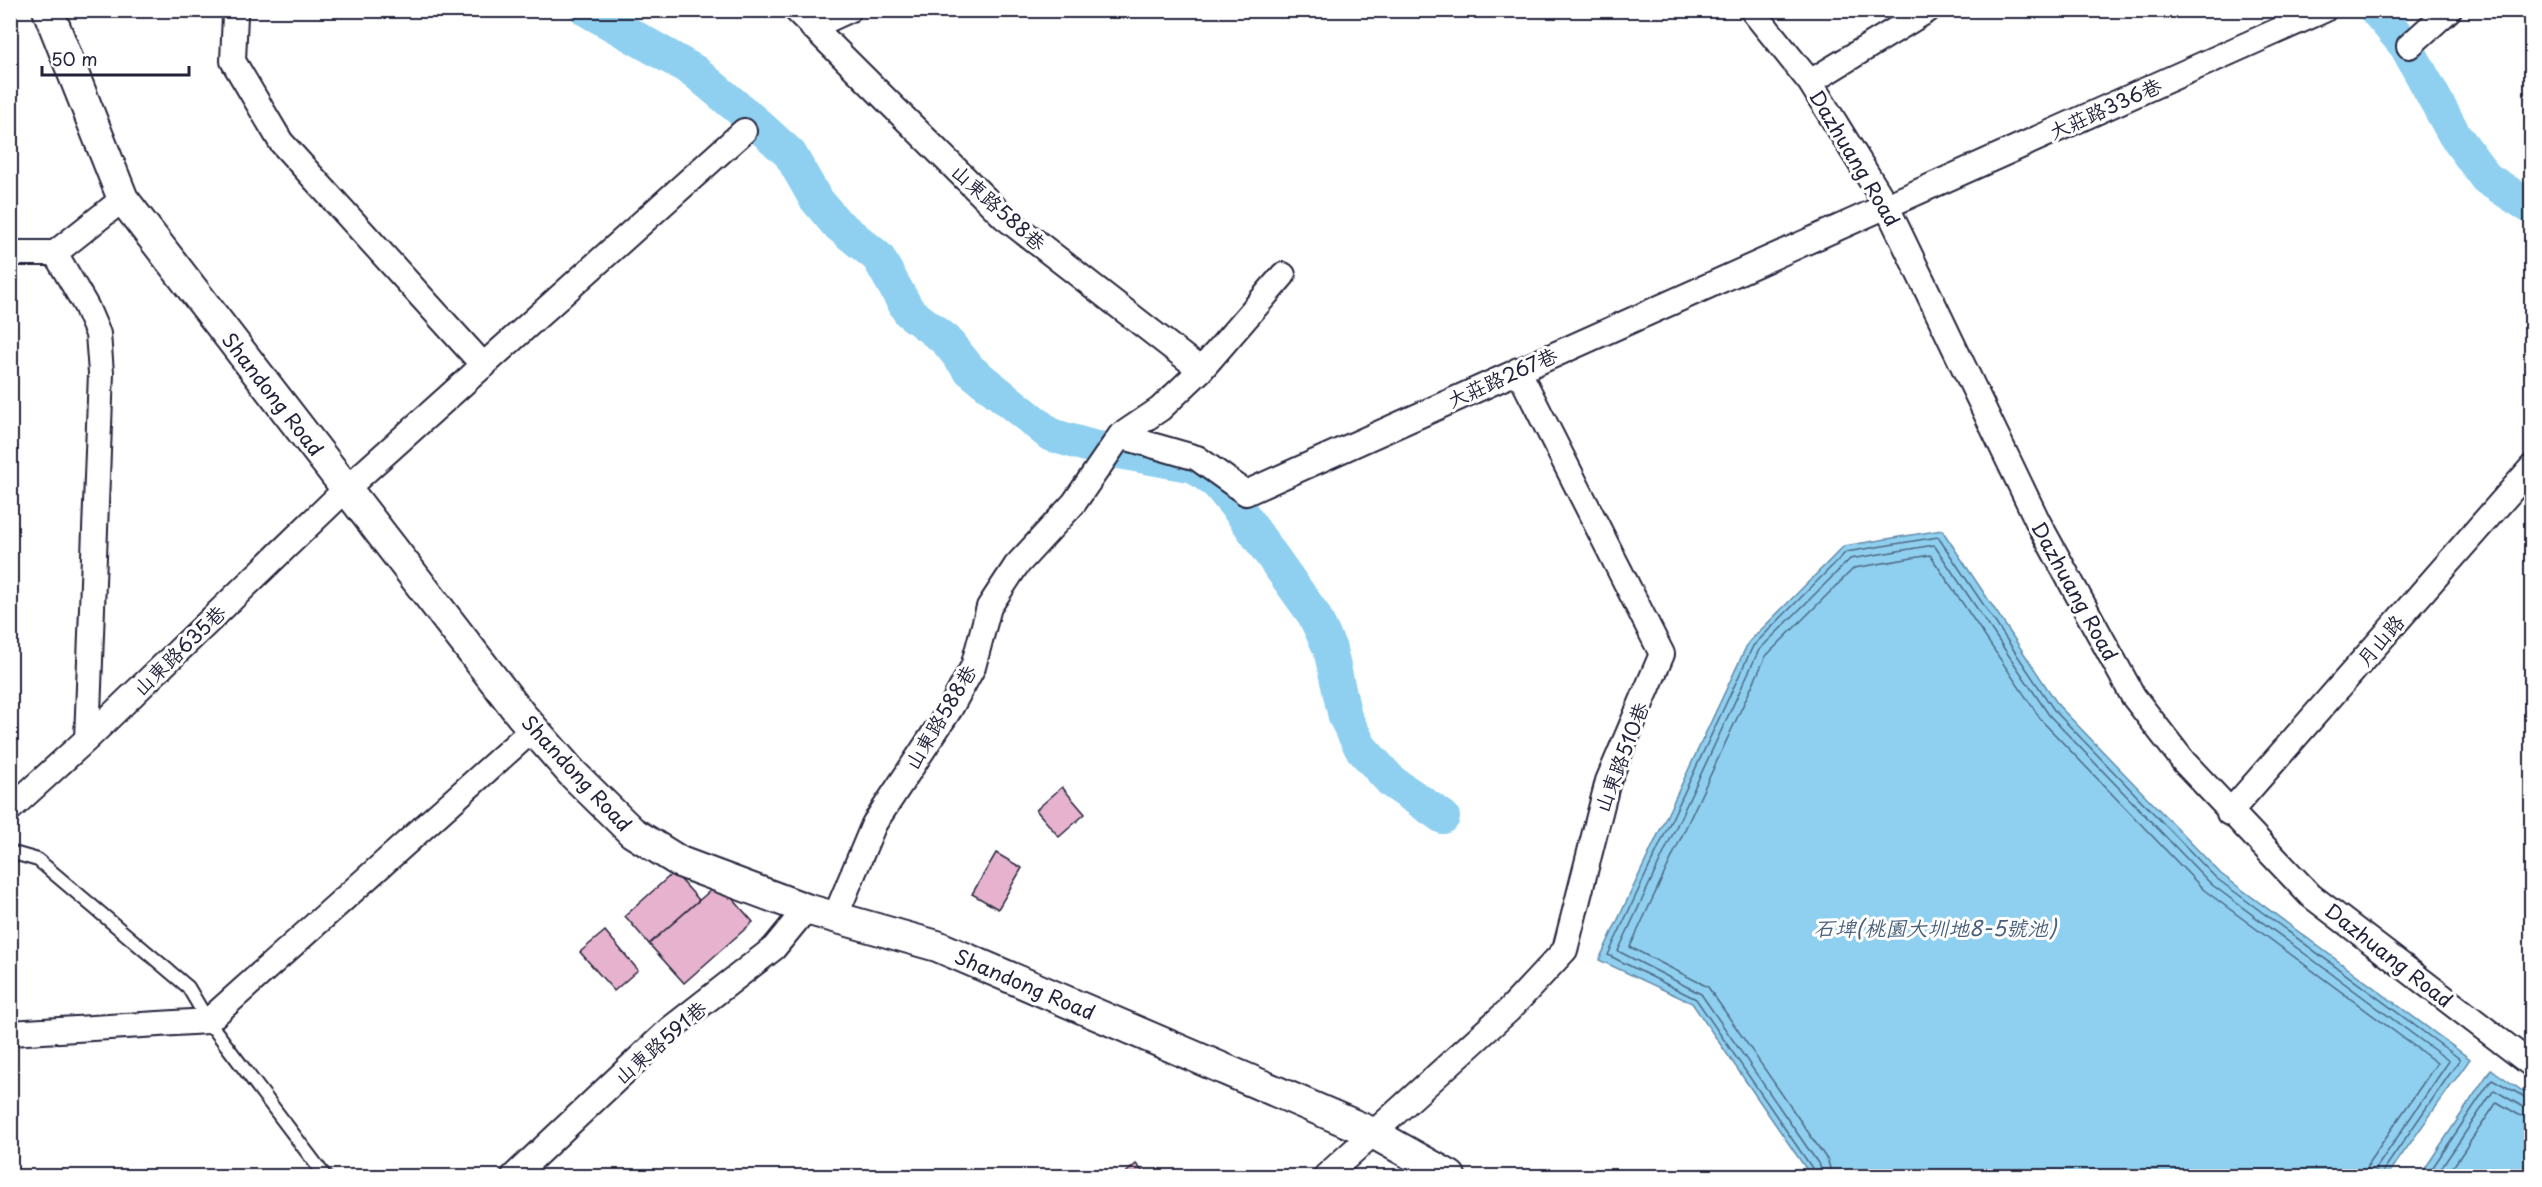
<svg xmlns="http://www.w3.org/2000/svg" width="2542" height="1187" font-family="'Playpen Sans','LXGW WenKai TC',sans-serif">
  <style>
    .water { fill: #8fd0f0; stroke: #638aa8; stroke-width: 1.5 }
    .lines { fill: none; stroke-linecap: round; stroke-linejoin: round }
    .shore { stroke: #4e6883; stroke-width: 1.5 }
    .river { stroke: #8fd0f0; stroke-width: 34 }
    .building { fill: #e6b2cd; stroke: #22223b; stroke-width: 1.5 }
    .service-casing { stroke: #22223b; stroke-width: 16 }
    .minor-casing { stroke: #22223b; stroke-width: 28 }
    .tertiary-casing { stroke: #22223b; stroke-width: 34 }
    .service { stroke: #fff; stroke-width: 12 }
    .minor { stroke: #fff; stroke-width: 24 }
    .tertiary { stroke: #fff; stroke-width: 30 }
    .labels { text-anchor: middle; dominant-baseline: central; stroke-width: 6; stroke-linejoin: round; paint-order: stroke }
    .street-label { font-size: 20px; fill: #22223b; stroke: #fff }
    .water-label { font-size: 21px; font-style: italic; fill: #485f7a; stroke: #fff }
  </style>
  <rect width="100%" height="100%" fill="#fff"/>
  <filter id="ink" filterUnits="userSpaceOnUse"><feTurbulence type="fractalNoise" baseFrequency=".0167" numOctaves="2"/><feDisplacementMap in="SourceGraphic" scale="12" xChannelSelector="R" yChannelSelector="G"/><feConvolveMatrix kernelMatrix="1 2 1 2 8 2 1 2 1" color-interpolation-filters="sRGB"/></filter>
  <g filter="url(#ink)">
    <path class="water" d="M1942,530L2059,706L2221,874L2470,1059L2387,1176H1811L1692,1003L1599,960L1748,643L1844,546Z
      M2491,1069L2531,1097V1176H2420Z"/>
    <g class="lines">
      <path class="shore" d="M1815,1176L1814,1171L1696,999L1608,955L1753,646L1846,552L1938,537L2054,710L2216,878L2460,1059L2383,1171L2382,1176
        M1823,1176L1820,1166L1701,994L1618,951L1759,650L1850,559L1934,545L2049,715L2211,884L2449,1061L2377,1167L2375,1176
        M1832,1176L1828,1161L1708,987L1630,947L1766,656L1854,568L1930,555L2042,721L2204,890L2437,1063L2369,1162L2366,1176
        M2427,1176L2492,1079L2532,1101
        M2436,1176L2494,1090L2523,1107L2532,1109
        M2447,1176L2497,1102L2519,1115L2532,1118"/>
      <path class="river" d="M587,10L694,71L756,123L790,154L815,198L836,223L878,257L909,312L946,340L970,370L1051,435L1093,447L1194,466L1218,484L1240,511L1314,615L1330,649L1345,717L1361,748L1392,782L1443,817
        M2376,10L2406,46L2454,134L2486,178L2532,208"/>
    </g>
    <path class="building" d="M1062,787L1085,814L1059,837L1036,810Z
      M996,853L1022,868L998,909L972,894Z
      M674,872L699,900L649,944L625,916Z
      M719,883L753,922L684,983L649,944Z
      M605,931L638,970L614,991L580,952Z
      M1136,1164L1147,1176H1122Z"/>
    <g class="lines">
      <defs>
        <path id="service" d="M10,852L38,860L188,987L208,1021L325,1176"/>
        <path id="minor" d="M796,10L1004,217L1201,370
          M1752,10L1810,82L1886,205L2038,522L2133,696L2184,762L2310,895L2532,1065
          M235,15L233,61L281,142L484,366
          M812,27L849,10
          M2409,46L2449,10
          M1810,82L1928,10
          M10,253H55L123,199
          M55,253L86,306L98,334L101,373L87,739
          M1120,436L1197,458L1246,493L2324,10
          M10,809L87,739L346,489L744,131
          M2229,813L2532,467
          M835,917L874,824L950,709L973,667L989,607L1016,566L1074,503L1120,436L1160,409L1201,370L1283,275
          M10,1033L208,1021L533,729
          M514,1176L670,1029L774,948L806,909
          M1326,1176L1509,1010L1565,950L1608,781L1662,654L1518,370"/>
        <path id="tertiary" d="M48,10L123,199L521,715L572,773L632,832L680,862L806,909L937,946L1373,1133L1450,1176"/>
      </defs>
      <use href="#service" class="service-casing"/>
      <use href="#minor" class="minor-casing"/>
      <use href="#tertiary" class="tertiary-casing"/>
      <use href="#service" class="service"/>
      <use href="#minor" class="minor"/>
      <use href="#tertiary" class="tertiary"/>
    </g>
  </g>
  <g class="labels">
    <g class="street-label">
      <text transform="translate(2105 108) rotate(-24)">大莊路336巷</text>
      <text transform="translate(1855 158) rotate(59)">Dazhuang Road</text>
      <text transform="translate(999 207) rotate(42)">山東路588巷</text>
      <text transform="translate(1502 377) rotate(-24)">大莊路267巷</text>
      <text transform="translate(273 394) rotate(52)">Shandong Road</text>
      <text transform="translate(2075 591) rotate(61)">Dazhuang Road</text>
      <text transform="translate(2380 640) rotate(-49)">月山路</text>
      <text transform="translate(179 650) rotate(-44)">山東路635巷</text>
      <text transform="translate(940 717) rotate(-59)">山東路588巷</text>
      <text transform="translate(1621 757) rotate(-69)">山東路510巷</text>
      <text transform="translate(577 773) rotate(47)">Shandong Road</text>
      <text transform="translate(2389 955) rotate(38)">Dazhuang Road</text>
      <text transform="translate(1025 984) rotate(23)">Shandong Road</text>
      <text transform="translate(660 1042) rotate(-41)">山東路591巷</text>
    </g>
    <g class="water-label">
      <text x="1935" y="927">石埤(桃園大圳地8-5號池)</text>
    </g>
  </g>
  <rect width="2542" height="1187" fill="none" stroke="#fff" stroke-width="36"/>
  <rect x="18" y="18" width="2506" height="1151" fill="none" stroke="#22223b" stroke-width="2" filter="url(#ink)"/>
  <path d="M42 66v9h147v-9" fill="none" stroke="#22223b" stroke-width="3"/>
  <text x="51" y="66" font-size="18" fill="#22223b" stroke="#ffffff" stroke-width="4.5" paint-order="stroke">50 m</text>
</svg>
